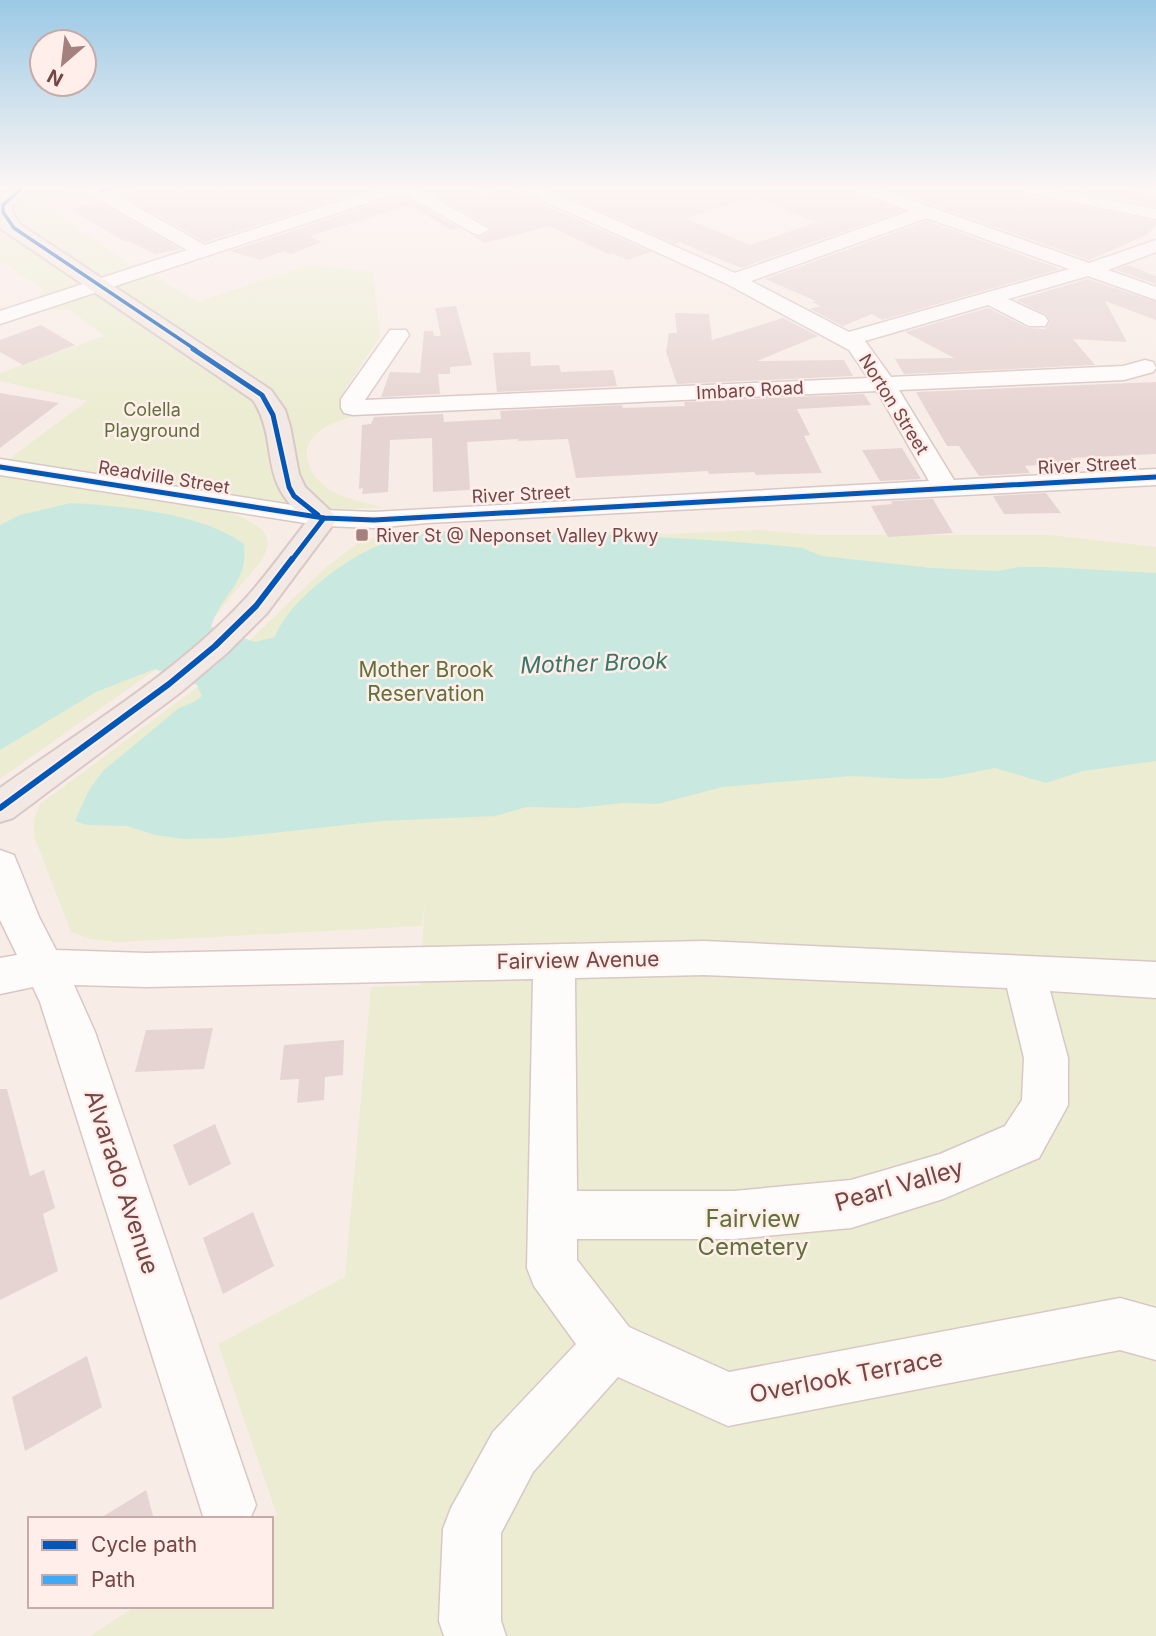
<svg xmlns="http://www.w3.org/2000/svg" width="1156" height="1636" font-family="Inter,sans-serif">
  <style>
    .green { fill: #ebecd1 }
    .water { fill: #c9e9e0 }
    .building { fill: #e6d4d2; fill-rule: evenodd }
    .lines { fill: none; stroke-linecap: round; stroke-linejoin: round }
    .minor-casing { stroke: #d9c7c5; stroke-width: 3 }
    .major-casing { stroke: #d9c8c7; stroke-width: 4 }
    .minor { fill: #fefcfb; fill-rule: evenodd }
    .major { fill: #f2e8e4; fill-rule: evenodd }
    .quiet { stroke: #3fa9f5; stroke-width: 2.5; stroke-dasharray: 5 2.5; stroke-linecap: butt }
    .cycleway-far2-casing { stroke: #ffeee9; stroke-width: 6 }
    .cycleway-far1-casing { stroke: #ffeee9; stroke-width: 8 }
    .cycleway-casing { stroke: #ffeee9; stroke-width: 10 }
    .cycleway-far2 { stroke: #0057b8; stroke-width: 3.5 }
    .cycleway-far1 { stroke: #0057b8; stroke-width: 5 }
    .cycleway { stroke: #0057b8; stroke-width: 6 }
    .poi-dot { fill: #a4807f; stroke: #ffeee9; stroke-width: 2.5 }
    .labels { text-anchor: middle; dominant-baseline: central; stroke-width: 5; stroke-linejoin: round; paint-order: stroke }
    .far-street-label { font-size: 18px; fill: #764647; stroke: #ffeee9 }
    .far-park-label { font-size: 18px; fill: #5e7139; stroke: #ffeee9 }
    .far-poi-label { font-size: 18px; fill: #764647; stroke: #ffeee9; text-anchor: start }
    .park-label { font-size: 21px; fill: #5e7139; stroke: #ffeee9 }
    .street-label { font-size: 21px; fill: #764647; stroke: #ffeee9 }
    .water-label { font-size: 23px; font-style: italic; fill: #377669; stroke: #ffeee9 }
    .near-street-label { font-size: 24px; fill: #764647; stroke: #ffeee9 }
    .near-park-label { font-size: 24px; fill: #5e7139; stroke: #ffeee9 }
  </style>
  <rect width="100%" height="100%" fill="#f8ece7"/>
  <path class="green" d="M13,187H68L72,190L50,197L45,205L126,262L137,264L149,261L160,269L151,274L198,302L310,264L373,272L380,337L345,389V393L359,399L371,398L372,413C346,416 293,431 310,467C314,477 322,485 331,491C346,499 367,503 383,508L310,510L9,459L87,401L0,381V373L104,336L70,310L46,309L35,303L43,289L0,261V190Z
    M0,475L227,512C296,534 263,559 231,596C217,614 206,630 189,646L0,779Z
    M571,530L668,534L759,530L818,535H1048L1156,547V1636H90L136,1606H271V1519L277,1515L218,1344L345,1277L371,987L420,985L425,899L422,926L118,942L90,939L71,932L34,836V820L40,804L211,677L325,568L358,543L387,533Z"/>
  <path class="water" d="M71,503C124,506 201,513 244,544C249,584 222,592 211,627L255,642L275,637C289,599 353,552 391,541C453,523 521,532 583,534C656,537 729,540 802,548L822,556L932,568L997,571L1019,567H1047L1156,573V761L1083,771L1046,783L995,768L945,778L908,779L852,776L722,787L658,804L623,803L577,808L526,807L496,816L382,821L226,838L184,839L155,835L127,826L87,825L75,821L89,790L103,771L179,708L194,702L202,696L197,685L155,669L96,692L0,750V525L20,515Z"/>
  <path class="building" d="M154,186H167L181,193L205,187H211L220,192L242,186H377L205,242L122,195Z
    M420,186H462L483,196L507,189L651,252L627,260L612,253L608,254L549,226L485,243L473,236L481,237L490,231V227Z
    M565,186H848L852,193L902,211L741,268L679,242L675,244L553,190ZM755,198L817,222L750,245L685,218Z
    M880,186H1013L1023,195L1156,221V225L1147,235L1089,260Z
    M1058,186H1103L1134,192L1156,198V206Z
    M401,195L459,228L451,230L410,205L310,236L322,242L291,254L283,251L260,260L231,251Z
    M98,202L181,249L155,254L129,241L125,242L71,209Z
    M927,221L1060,269L882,320L872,314L843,326L810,309L820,306L812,302L816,301L765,279Z
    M1128,265L1156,276V284L1116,270Z
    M1088,279L1156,302V320L1105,301L1127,342L1073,339L1095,365L904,374L895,359L954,358L905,332L988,308L1028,328L1045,329L1050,322L1047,315L1016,300Z
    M456,306L472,365L450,367V374H438L440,394L381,397L390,372L420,373L424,331H433L434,336H441L435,308Z
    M675,313L709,314L712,340L783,318L818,336L757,361L844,360L853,376L677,384L666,352L669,333H677Z
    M41,325L75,345L23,365L0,352V340Z
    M530,352L531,366L559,365L561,372L613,370L617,386L497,392L493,353Z
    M1156,382V454L1071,458L1075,462L1025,466L1030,473L979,476L959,446H947L916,392Z
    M0,393L59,403L0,448Z
    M864,394L871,405L797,409L810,435L804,436L822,473L756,475L754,472L709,474L708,471L576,478L568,439L518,441V439L467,442L470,490L433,492L432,438L390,440L388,492L362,494L363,488L359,489L362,425L371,424L374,417L443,414L444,422L501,419L500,411L622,405L623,408L685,406L684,402Z
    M902,448L921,479L880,481L862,450Z
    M1046,493L1061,513L1004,514L993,496Z
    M933,499L953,533L888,537L871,506L892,504L891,501Z
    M213,1028L204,1069L135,1072L146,1030Z
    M344,1040L343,1075L325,1077L324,1100L297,1103L299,1079L280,1080L284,1045Z
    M0,1089H7L30,1176L44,1170L55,1208L43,1214L58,1271L0,1300Z
    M215,1124L231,1164L189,1186L173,1145Z
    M253,1212L274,1266L223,1294L203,1238Z
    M87,1356L102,1407L25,1451L12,1397Z
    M146,1490L154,1519H99Z"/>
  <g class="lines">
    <defs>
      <path id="minor" d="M82,187H102L205,245L384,187H416L489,229L480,235L473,233L401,192L0,324V311L187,250L84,191Z
        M520,187H541L735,273L910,211L853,191L851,187H874L1089,263L1156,240V252L1108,270L1156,287V300L1088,276L1008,299L1045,316L1048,321L1045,326H1029L988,305L865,341L891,377L1123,366L1145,360L1153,362L1156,368L1153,372L1124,380L899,390L954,480L1156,469V485L427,523L374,528L324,526L0,475V459L324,510L374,512L929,481L877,391L353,415L344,413L341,408V399L390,330H406L409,335L365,400L868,378L849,350L727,284L522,191ZM927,218L1069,269L849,332L751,281Z
        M1015,187H1047L1156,209V219L1024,192Z
        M0,850L14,855L39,917L56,950L146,953L704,941L1156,962V998L1050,991L1068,1058V1105L1039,1158L943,1199L851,1228L734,1239H577V1260L629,1327L729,1372L1120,1298L1156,1308V1360L1120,1350L728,1426L618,1377L533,1472L501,1533V1621L506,1636H444L439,1621L443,1529L451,1508L493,1432L576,1344L534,1286L527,1268L533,979L146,987L74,985L95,1032L256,1505L250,1519H204L40,1002L33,987L0,994V958L17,955L0,920ZM704,975L1007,988L1024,1058L1022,1100L1005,1126L940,1154L851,1180L734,1191H577L575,978Z"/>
      <path id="major" d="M13,187H32L12,206V212L21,225L271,390L285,410L290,426L299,474L305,487L338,518L267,613L227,653L181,692L13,818L0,822V788C80,731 178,672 245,599C267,575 287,546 308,520C255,482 281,444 253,400L0,228V198Z"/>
    </defs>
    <use href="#minor" class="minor-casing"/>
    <use href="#major" class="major-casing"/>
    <use href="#minor" class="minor"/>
    <use href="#major" class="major"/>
    <path class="quiet" d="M100,191L120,187"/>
    <defs>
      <path id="cycleway-far2" d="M23,187L3,205V212L14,228L196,350"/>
      <path id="cycleway-far1" d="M193,349L262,395L273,415L289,487L294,496L318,515
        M0,467L324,518L374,520L1156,477
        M291,561L324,518"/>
      <path id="cycleway" d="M0,808L169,684L215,646L256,606L292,559"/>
    </defs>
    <use href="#cycleway-far2" class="cycleway-far2-casing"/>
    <use href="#cycleway-far1" class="cycleway-far1-casing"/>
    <use href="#cycleway" class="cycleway-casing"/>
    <use href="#cycleway-far2" class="cycleway-far2"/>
    <use href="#cycleway-far1" class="cycleway-far1"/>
    <use href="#cycleway" class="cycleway"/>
  </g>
  <linearGradient id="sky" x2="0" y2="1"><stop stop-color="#9bc9e5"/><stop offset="0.45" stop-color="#fcf6f4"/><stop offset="1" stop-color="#fcf6f4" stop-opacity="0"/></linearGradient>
  <rect width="1156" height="416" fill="url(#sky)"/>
  <rect class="poi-dot" x="355" y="528" width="14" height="14" rx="3.5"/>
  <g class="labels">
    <g class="far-street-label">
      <text transform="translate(750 390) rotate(-3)">Imbaro Road</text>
      <text transform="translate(894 404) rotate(58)">Norton Street</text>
      <text transform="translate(1087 465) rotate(-3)">River Street</text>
      <text transform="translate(164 477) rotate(9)">Readville Street</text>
      <text transform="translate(521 494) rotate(-3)">River Street</text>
    </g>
    <g class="far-park-label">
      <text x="152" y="409">Colella<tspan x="152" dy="21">Playground</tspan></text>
    </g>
    <g class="far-poi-label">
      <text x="376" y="535">River St @ Neponset Valley Pkwy</text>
    </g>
    <g class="park-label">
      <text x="426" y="669">Mother Brook<tspan x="426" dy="24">Reservation</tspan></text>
    </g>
    <g class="street-label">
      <text transform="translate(578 960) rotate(-1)">Fairview Avenue</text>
    </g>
    <g class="water-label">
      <text transform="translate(594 663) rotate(-2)">Mother Brook</text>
    </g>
    <g class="near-street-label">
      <text transform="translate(122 1182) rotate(72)">Alvarado Avenue</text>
      <text transform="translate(899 1185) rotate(-16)">Pearl Valley</text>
      <text transform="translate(846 1376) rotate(-11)">Overlook Terrace</text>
    </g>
    <g class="near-park-label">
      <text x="753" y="1218">Fairview<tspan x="753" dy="28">Cemetery</tspan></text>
    </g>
  </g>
  <rect x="28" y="1517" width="245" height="91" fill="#ffeee9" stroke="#c8aba8" stroke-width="2"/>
  <rect x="42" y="1540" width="35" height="10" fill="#0057b8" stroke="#c8aba8" stroke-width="2"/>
  <text x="91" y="1552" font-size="21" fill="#764647">Cycle path</text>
  <rect x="42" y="1575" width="35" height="10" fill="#3fa9f5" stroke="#c8aba8" stroke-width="2"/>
  <text x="91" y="1587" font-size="21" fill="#764647">Path</text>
  <g transform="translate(63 63) rotate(208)"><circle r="33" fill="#ffeee9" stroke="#c8aba8" stroke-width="2"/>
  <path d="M0-5L12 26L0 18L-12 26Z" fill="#a4807f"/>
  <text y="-10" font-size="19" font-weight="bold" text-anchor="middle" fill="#764647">N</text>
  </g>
</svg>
